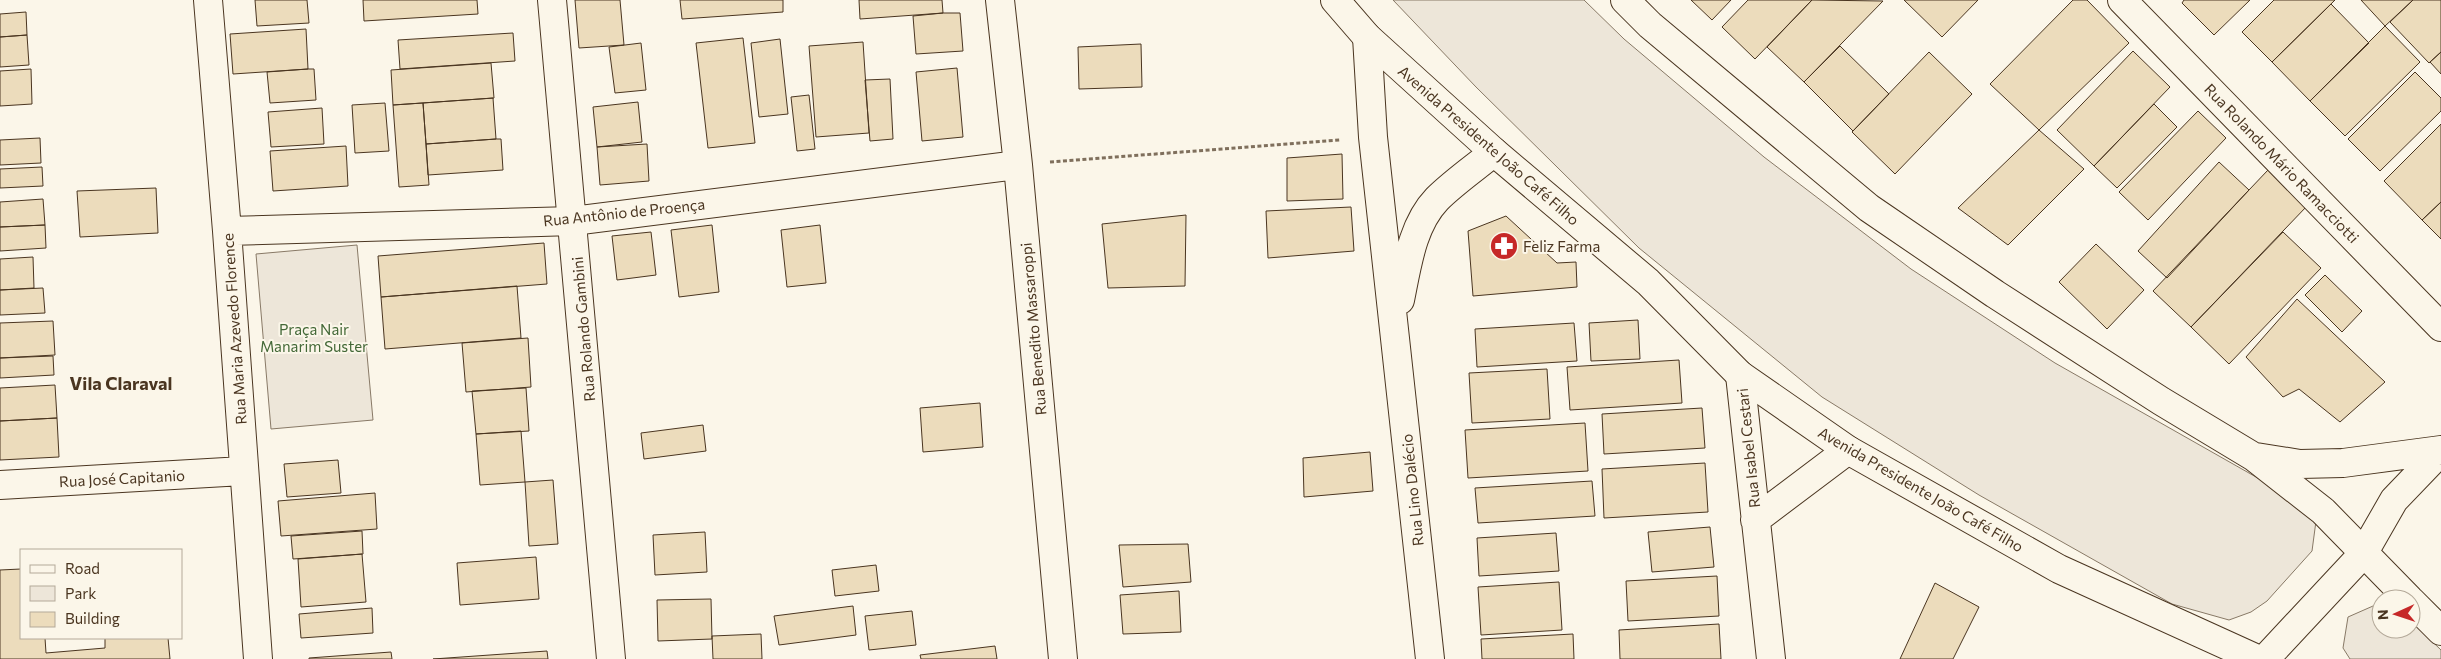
<svg xmlns="http://www.w3.org/2000/svg" width="2441" height="659" font-family="Commissioner,sans-serif">
  <style>
    .green { fill: #ede6d9; stroke: #887966 }
    .building { fill: #ecdcbc; stroke: #4a3520 }
    .lines { fill: none; stroke-linecap: round; stroke-linejoin: round }
    .minor-casing { stroke: #4a3520; stroke-width: 30 }
    .primary-casing { stroke: #4a3520; stroke-width: 30 }
    .path { stroke: #7f6f5c; stroke-width: 3; stroke-dasharray: 4 2.5; stroke-linecap: butt }
    .minor { stroke: #fbf6e9; stroke-width: 28 }
    .primary { stroke: #fbf6e9; stroke-width: 28 }
    .labels { text-anchor: middle; dominant-baseline: central; stroke-width: 4; stroke-linejoin: round; paint-order: stroke }
    .street-label { font-size: 15px; fill: #4a3520; stroke: #fbf6e9 }
    .poi-label { font-size: 15px; fill: #4a3520; stroke: #fbf6e9; text-anchor: start }
    .park-label { font-size: 15px; fill: #436837; stroke: #fbf6e9 }
    .quarter-label { font-size: 18px; font-weight: bold; fill: #4a3520; stroke: #fbf6e9 }
  </style>
  <rect width="100%" height="100%" fill="#fbf6e9"/>
  <path class="green" d="M1393,0H1584L1624,39L1764,157L1911,269L2055,363L2293,498L2316,521L2312,551L2267,601L2251,612L2229,620L2172,604L1979,495L1822,397L1639,248L1476,87Z
    M357,245L373,420L271,429L256,254Z
    M2373,606L2381,608V629H2411V621L2441,650V659H2350L2343,648L2348,617Z"/>
  <path class="building" d="M255,0H307L309,23L257,26Z
    M363,0H477L478,14L364,21Z
    M575,0H620L624,45L579,48Z
    M680,0H783V12L682,19Z
    M859,0H942L943,13L860,19Z
    M1691,0H1731L1712,20Z
    M1748,0H1812L1755,59L1722,27Z
    M1812,0L1883,1L1804,82L1767,47Z
    M1904,0H1978L1942,37Z
    M2073,0H2087L2129,43L2039,130L1990,84Z
    M2184,0H2250L2214,35L2182,3Z
    M2274,0H2335L2272,62L2242,32Z
    M2361,0H2413L2385,26Z
    M2413,0H2441V52L2429,63L2390,22Z
    M2331,4L2369,43L2310,101L2272,62Z
    M26,12L27,35L0,37V14Z
    M943,13H960L963,51L916,54L913,16Z
    M2385,26L2420,62L2345,136L2310,101Z
    M306,29L308,69L233,74L230,34Z
    M513,33L515,61L400,69L398,40Z
    M27,35L29,65L0,67V37Z
    M743,38L755,143L708,148L696,43Z
    M780,39L788,114L759,117L751,43Z
    M863,42L869,133L816,137L809,46Z
    M641,43L646,90L615,93L609,47Z
    M1141,44L1142,87L1079,89L1078,47Z
    M1840,46L1889,94L1853,131L1804,82Z
    M2133,51L2170,87L2094,166L2057,130Z
    M1929,52L1972,94L1895,174L1852,132Z
    M2441,52V74L2430,62Z
    M491,63L494,98L393,105L391,70Z
    M957,68L963,137L922,141L916,72Z
    M31,69L32,104L0,106V71Z
    M308,69H314L316,100L270,103L267,72Z
    M2415,72L2441,98V111L2380,171L2348,139Z
    M890,79L893,139L870,141L865,80Z
    M809,95L815,149L797,151L791,97Z
    M493,98L496,139L426,144L423,103Z
    M638,102L642,142L597,147L593,107Z
    M385,103L389,151L355,153L352,105Z
    M423,103L429,185L399,187L393,105Z
    M2154,104L2177,127L2117,188L2094,166Z
    M322,108L324,144L271,147L268,112Z
    M2198,111L2226,138L2148,220L2119,192Z
    M2441,124V202L2422,220L2384,181Z
    M2039,130L2084,169L2008,245L1958,208Z
    M40,138L41,163L0,165V140Z
    M496,139H501L503,170L428,175L426,144Z
    M647,144L649,181L600,185L597,147Z
    M346,146L348,186L273,191L270,151Z
    M1342,154L1343,199L1287,201V158Z
    M2219,162L2249,190L2167,278L2138,251Z
    M42,167L43,186L0,188V169Z
    M2268,170L2307,206L2191,327L2153,291Z
    M156,188L158,233L80,237L77,191Z
    M43,199L45,225L0,227V202Z
    M2441,202V239L2422,220Z
    M1351,207L1354,251L1268,258L1266,211Z
    M1186,215L1185,286L1108,288L1102,224Z
    M1506,216L1557,263L1576,262L1577,287L1473,296L1468,231Z
    M45,225L46,248L0,251V227Z
    M712,225L719,292L679,297L671,230Z
    M820,225L826,283L787,287L781,230Z
    M651,232L656,275L617,280L612,236Z
    M2283,232L2321,268L2229,364L2191,327Z
    M544,243L547,284L381,297L378,256Z
    M2096,244L2144,290L2107,329L2059,282Z
    M33,257L34,288L0,290V259Z
    M2325,275L2362,311L2342,332L2305,295Z
    M517,286L521,338L385,349L381,297Z
    M43,288L45,313L0,315V290Z
    M2297,299L2385,382L2340,422L2299,389L2283,397L2246,357Z
    M1638,320L1640,359L1591,361L1589,323Z
    M53,321L55,355L0,358V323Z
    M1574,323L1577,361L1477,367L1475,329Z
    M528,338L531,387L466,392L462,343Z
    M53,356L54,375L0,378V358Z
    M1679,360L1682,403L1570,410L1567,367Z
    M1547,369L1550,419L1472,423L1469,373Z
    M55,385L57,418L0,421V388Z
    M526,388L529,431L476,434L472,391Z
    M980,403L983,447L923,452L920,408Z
    M1702,408L1705,448L1604,454L1602,414Z
    M57,418L59,457L0,460V421Z
    M1585,423L1588,471L1468,478L1465,430Z
    M703,425L706,451L644,459L641,433Z
    M521,431L525,482L480,485L476,434Z
    M1370,452L1373,491L1304,497L1303,458Z
    M338,460L341,493L287,497L284,464Z
    M1705,463L1708,512L1604,518L1602,469Z
    M553,480L558,544L529,546L525,482Z
    M1592,481L1595,516L1478,523L1475,488Z
    M375,493L377,529L281,536L278,501Z
    M1710,527L1714,567L1652,572L1648,532Z
    M362,531L363,554L293,559L291,536Z
    M705,532L707,572L655,575L653,535Z
    M1556,533L1559,571L1479,576L1477,538Z
    M1188,544L1191,582L1123,587L1119,545Z
    M362,554L366,602L301,607L298,559Z
    M536,557L539,599L460,605L457,563Z
    M876,565L879,591L835,596L832,570Z
    M21,569V638H45L46,653L105,648V638H168L170,659H0V570Z
    M1717,576L1719,616L1628,621L1626,581Z
    M1559,582L1562,630L1481,635L1478,587Z
    M1935,583L1979,607L1953,659H1900Z
    M1179,591L1181,632L1123,634L1120,595Z
    M711,599L712,639L658,641L657,600Z
    M853,606L856,635L779,645L774,616Z
    M372,608L373,633L301,638L299,614Z
    M912,611L916,645L869,650L865,616Z
    M1719,624L1721,659H1620L1619,630Z
    M761,634L762,659H713L712,636Z
    M1573,634L1574,659H1482L1481,639Z
    M995,646L997,659H921L920,655Z
    M547,651L548,659H433Z
    M391,652L392,659H309V658Z"/>
  <g class="lines">
    <defs>
      <path id="minor" d="M208,0L227,231L258,659
        M552,0L611,659
        M1000,0L1018,165L1063,659
        M2122,0L2441,327
        M1367,37L1373,137L1430,659
        M227,231L573,221L1018,165
        M1400,300C1407,266 1412,225 1437,199C1454,182 1476,167 1494,152
        M1740,375L1771,659
        M0,485L243,471
        M1755,520L1848,450"/>
      <path id="primary" d="M1335,0L1367,37L1494,152L1648,282L1740,375L1848,450L2059,569L2257,659
        M1625,0L1650,25L1869,208L1995,294L2161,401L2254,457L2323,511L2409,599
        M2256,457L2300,464L2343,463L2441,450
        M2411,601L2441,631
        M2265,659L2363,554L2394,500L2441,451"/>
    </defs>
    <use href="#minor" class="minor-casing"/>
    <use href="#primary" class="primary-casing"/>
    <path class="path" d="M1050,162L1340,140"/>
    <use href="#minor" class="minor"/>
    <use href="#primary" class="primary"/>
  </g>
  <defs>
    <symbol id="pharmacy-disc" viewBox="-11 -11 22 22"><circle r="9.5" fill="#c62828" stroke="#fbf6e9"/><path d="M-2-6h4v4h4v4h-4v4h-4v-4h-4v-4h4Z" fill="#fff"/></symbol>
  </defs>
  <g fill-rule="evenodd">
    <use href="#pharmacy-disc" x="1488" y="230" width="32" height="32"/>
  </g>
  <g class="labels">
    <g class="street-label">
      <text transform="translate(1489 145) rotate(41)">Avenida Presidente João Café Filho</text>
      <text transform="translate(2282 163) rotate(46)">Rua Rolando Mário Ramacciotti</text>
      <text transform="translate(624 212) rotate(-6)">Rua Antônio de Proença</text>
      <text transform="translate(234 329) rotate(-94)">Rua Maria Azevedo Florence</text>
      <text transform="translate(583 329) rotate(-95)">Rua Rolando Gambini</text>
      <text transform="translate(1033 329) rotate(-95)">Rua Benedito Massaroppi</text>
      <text transform="translate(1748 448) rotate(-96)">Rua Isabel Cestari</text>
      <text transform="translate(122 478) rotate(-3)">Rua José Capitanio</text>
      <text transform="translate(1921 489) rotate(30)">Avenida Presidente João Café Filho</text>
      <text transform="translate(1412 490) rotate(-96)">Rua Lino Dalécio</text>
    </g>
    <g class="poi-label">
      <text x="1523" y="246">Feliz Farma</text>
    </g>
    <g class="park-label">
      <text x="314" y="329">Praça Nair<tspan x="314" dy="17">Manarim Suster</tspan></text>
    </g>
    <g class="quarter-label">
      <text x="121" y="383">Vila Claraval</text>
    </g>
  </g>
  <rect x="20" y="549" width="162" height="90" fill="#fbf6e9" stroke="#b4a999"/>
  <rect x="30" y="565" width="25" height="8" fill="#fbf6e9" stroke="#b4a999"/>
  <text x="65" y="574" font-size="15" fill="#4a3520">Road</text>
  <rect x="30" y="586" width="25" height="15" fill="#ede6d9" stroke="#b4a999"/>
  <text x="65" y="599" font-size="15" fill="#4a3520">Park</text>
  <rect x="30" y="612" width="25" height="15" fill="#ecdcbc" stroke="#b4a999"/>
  <text x="65" y="624" font-size="15" fill="#4a3520">Building</text>
  <g transform="translate(2396 614) rotate(267)"><circle r="24" fill="#fbf6e9" stroke="#b4a999"/>
  <path d="M0-4L9 19L0 12L-9 19Z" fill="#c62828"/>
  <text y="-8" font-size="14" font-weight="bold" text-anchor="middle" fill="#4a3520">N</text>
  </g>
</svg>
